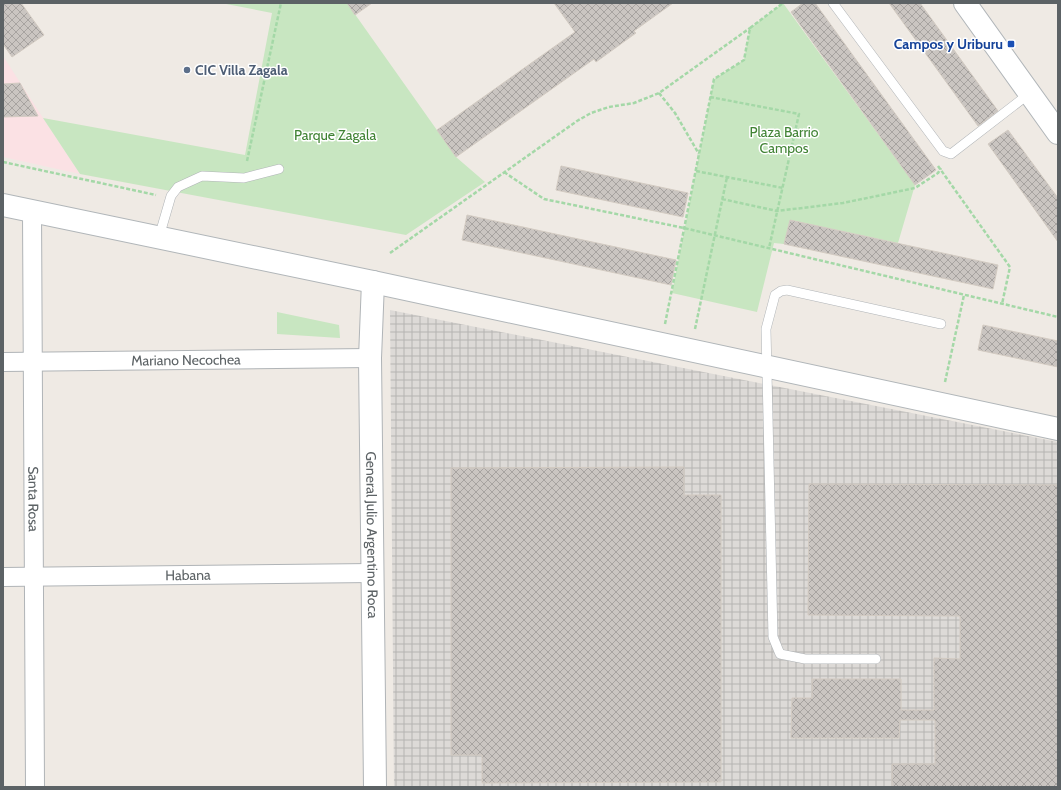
<svg xmlns="http://www.w3.org/2000/svg" width="1061" height="790" font-family="Cabin,sans-serif">
  <style>
    .industrial { fill: url(#industrial-grid) }
    .medical { fill: #fbe1e4 }
    .park { fill: #c8e6c1 }
    .building { fill: url(#building-cross-hatch); stroke: #d3cbc2 }
    .lines { fill: none; stroke-linecap: round; stroke-linejoin: round }
    .service-casing { stroke: #b0b4b7; stroke-width: 10 }
    .minor-casing { stroke: #b0b4b7; stroke-width: 20 }
    .tertiary-casing { stroke: #b0b4b7; stroke-width: 24 }
    .secondary-casing { stroke: #b1b6b9; stroke-width: 24 }
    .path { stroke: #a4d8a7; stroke-width: 2.5; stroke-dasharray: 4 2; stroke-linecap: butt }
    .service { stroke: #fff; stroke-width: 9 }
    .minor { stroke: #fff; stroke-width: 18 }
    .tertiary { stroke: #fff; stroke-width: 22 }
    .secondary { stroke: #fff; stroke-width: 22 }
    .transit-dot { fill: #1a4fb4; stroke: #fff; stroke-width: 1.5 }
    .service-dot { fill: #5c6f8a; stroke: #fff; stroke-width: 1.5 }
    .labels { text-anchor: middle; dominant-baseline: central; stroke-width: 3; stroke-linejoin: round; paint-order: stroke }
    .transit-label { font-size: 14px; font-weight: bold; fill: #164399; stroke: #fff; text-anchor: end }
    .service-label { font-size: 14px; font-weight: bold; fill: #4e5e75; stroke: #fff; text-anchor: start }
    .park-label { font-size: 14px; fill: #408334; stroke: #fff }
    .street-label { font-size: 14px; fill: #5c6265; stroke: #fff }
  </style>
  <defs>
    <pattern id="industrial-grid" width="8" height="8" patternUnits="userSpaceOnUse"><rect width="8" height="8" fill="#dddad7"/><path d="M0 4h8M4 0v8" fill="none" stroke="#b6b4b2"/></pattern>
    <pattern id="building-cross-hatch" width="8" height="8" patternUnits="userSpaceOnUse"><rect width="8" height="8" fill="#cac5c1"/><path d="M0 0l8 8M0 8l8-8" fill="none" stroke="#a7a3a0"/></pattern>
  </defs>
  <rect width="100%" height="100%" fill="#efeae4"/>
  <path class="industrial" d="M390,310L1058,442V787H394Z"/>
  <path class="medical" d="M3,56L43,118L80,174L3,157Z"/>
  <path class="park" d="M221,3H347L456,157L485,182L406,235L80,174L43,118L245,155L272,13Z
    M783,3L915,185L898,243L790,220L784,244L774,243L757,312L672,293L714,79L744,60L750,28Z
    M277,312L339,325L340,338L277,334Z"/>
  <path class="building" d="M3,3H21L44,35L12,57L3,44Z
    M347,3H372L355,15Z
    M554,3H673L634,31L636,33L596,62L594,59L456,157L437,130L575,32Z
    M803,3H815L936,170L915,185L791,12Z
    M889,3H920L998,111L978,126Z
    M20,83L38,116L3,117V84Z
    M1008,130L1058,198V242L988,144Z
    M561,166L688,193L683,217L556,190Z
    M467,215L676,260L671,285L462,240Z
    M790,220L998,265L993,289L784,244Z
    M983,325L1058,341V367L978,350Z
    M684,467V495H721V782L482,783V755H451V468Z
    M809,484L1058,485V787H892V764H935V720H900L899,738H791L792,698H812V679H901V710H934V658L960,659V616L808,615Z"/>
  <g class="lines">
    <defs>
      <path id="service" d="M833,3L943,151L951,154L1030,93
        M159,237L171,196L178,187L202,176L244,178L279,169
        M876,659H805L780,654L773,637L766,329L775,295L781,291L787,290L941,324"/>
      <g id="minor">
        <path id="s1" d="M32,211L35,787"/>
        <path id="s2" d="M3,362L370,358"/>
        <path id="s3" d="M3,577L372,573"/>
      </g>
      <g id="tertiary">
        <path id="s4" d="M373,282L370,358L375,787"/>
      </g>
      <path id="secondary" d="M965,3L1058,133
        M3,205L373,282L1058,429"/>
    </defs>
    <use href="#service" class="service-casing"/>
    <use href="#minor" class="minor-casing"/>
    <use href="#tertiary" class="tertiary-casing"/>
    <use href="#secondary" class="secondary-casing"/>
    <path class="path" d="M659,93L675,113L699,154
      M710,97L799,114L769,248
      M247,161L281,3
      M3,162L156,195
      M938,166L1010,267L1002,304
      M696,171L783,188
      M504,172L544,199L684,228L1058,317
      M722,199L777,211L843,203L915,188L938,173L941,168
      M390,253L577,121L591,113L609,107L634,103L659,93L750,28
      M665,324L714,79L744,60L750,28L783,3
      M695,329L727,177
      M945,382L964,295"/>
    <use href="#service" class="service"/>
    <use href="#minor" class="minor"/>
    <use href="#tertiary" class="tertiary"/>
    <use href="#secondary" class="secondary"/>
  </g>
  <rect class="transit-dot" x="1007" y="40" width="8" height="8" rx="2"/>
  <circle class="service-dot" cx="187" cy="70" r="4"/>
  <g class="labels">
    <g class="transit-label">
      <text x="1003" y="44">Campos y Uriburu</text>
    </g>
    <g class="service-label">
      <text x="195" y="70">CIC Villa Zagala</text>
    </g>
    <g class="park-label">
      <text x="784" y="132">Plaza Barrio<tspan x="784" dy="16">Campos</tspan></text>
      <text x="335" y="135">Parque Zagala</text>
    </g>
    <g class="street-label">
      <text stroke="none"><textPath href="#s2" startOffset="183">Mariano Necochea</textPath></text>
      <text stroke="none"><textPath href="#s1" startOffset="288">Santa Rosa</textPath></text>
      <text stroke="none"><textPath href="#s4" startOffset="253">General Julio Argentino Roca</textPath></text>
      <text stroke="none"><textPath href="#s3" startOffset="185">Habana</textPath></text>
    </g>
  </g>
  <rect width="1061" height="790" fill="none" stroke="#5c6265" stroke-width="8"/>
</svg>
